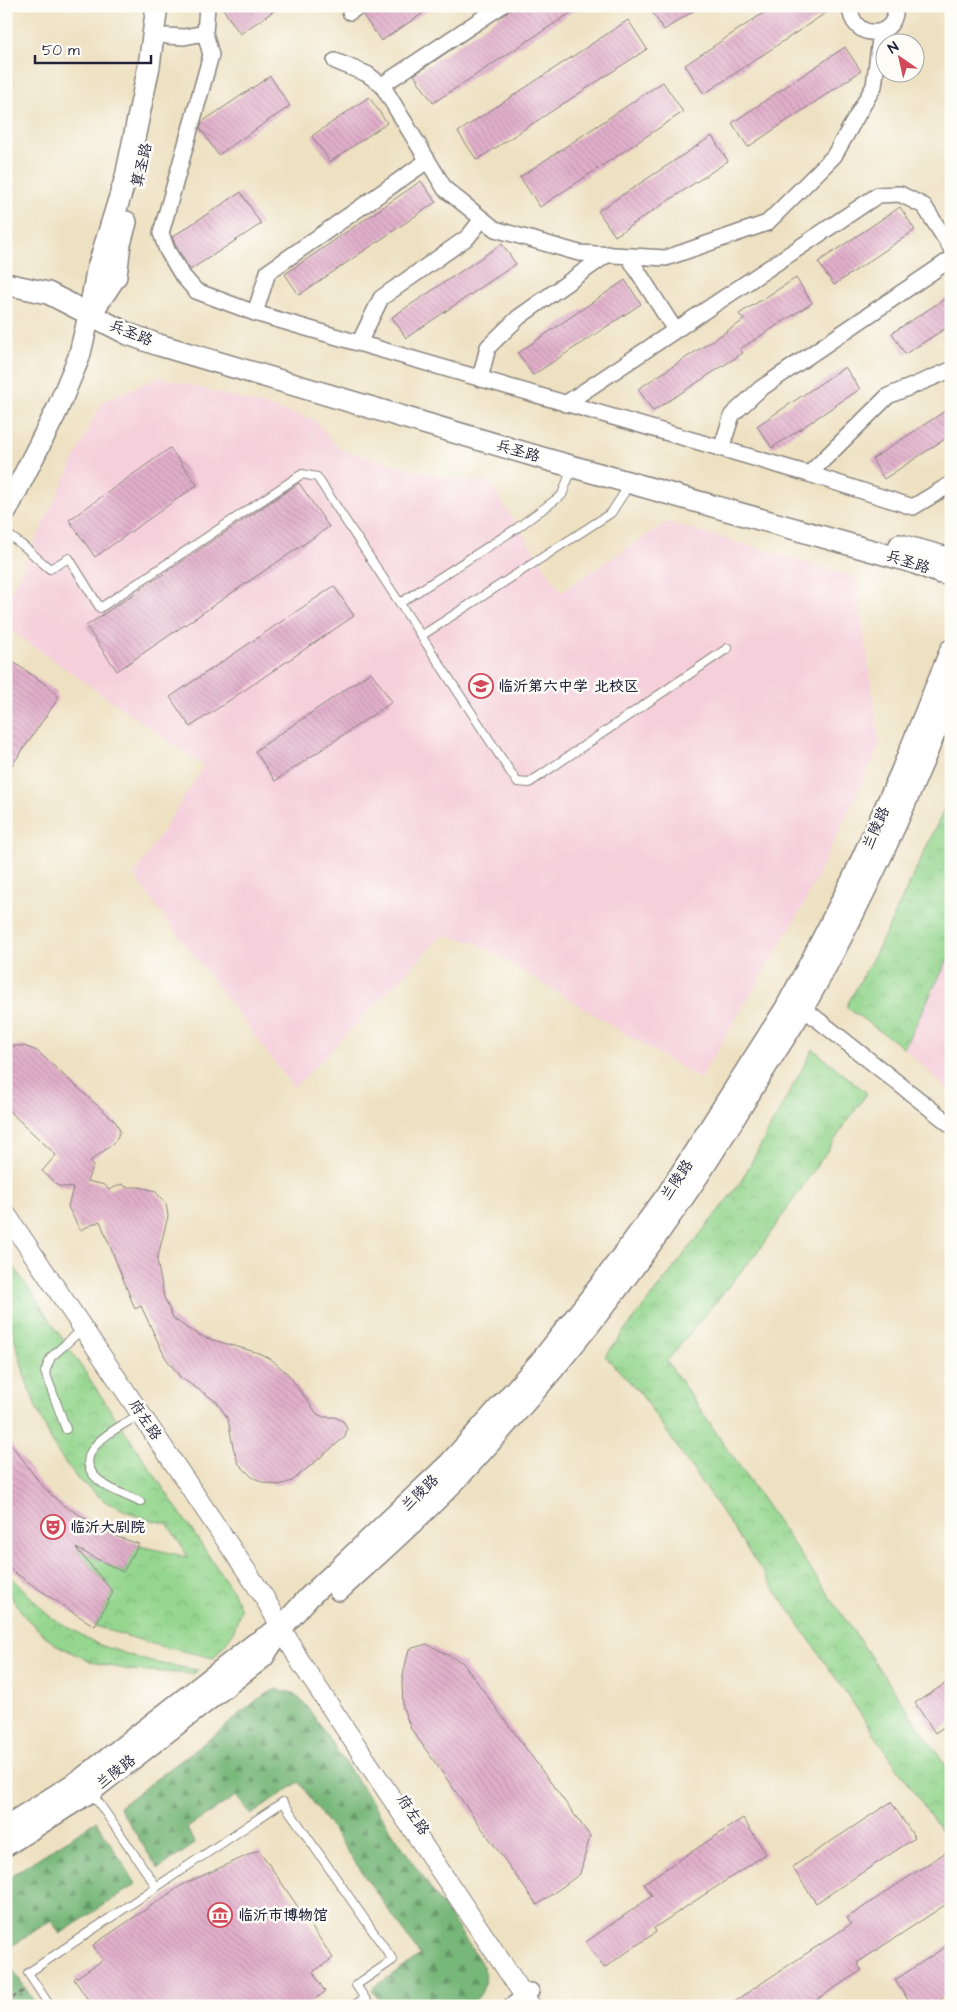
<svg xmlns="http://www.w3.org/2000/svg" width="957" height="2012" font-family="'Architects Daughter','LXGW WenKai TC',sans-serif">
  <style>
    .built { fill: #f5cfdb }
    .forest { fill: url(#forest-firs); stroke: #4c6c5a }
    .park { fill: url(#park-crowns); stroke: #5b7c64 }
    .building { fill: url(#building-back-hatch) }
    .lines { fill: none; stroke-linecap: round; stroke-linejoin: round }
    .service-casing { stroke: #88827e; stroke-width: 10 }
    .minor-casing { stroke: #88827e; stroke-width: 18 }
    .tertiary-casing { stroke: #88827e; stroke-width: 21 }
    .secondary-casing { stroke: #88827e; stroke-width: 24 }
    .path { stroke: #88827e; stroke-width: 2.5; stroke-dasharray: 4 4; stroke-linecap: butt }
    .service { stroke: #fff; stroke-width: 8 }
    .minor { stroke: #fff; stroke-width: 15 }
    .tertiary { stroke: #fff; stroke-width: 19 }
    .secondary { stroke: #fff; stroke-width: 21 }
    .labels { text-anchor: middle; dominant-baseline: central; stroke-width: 5; stroke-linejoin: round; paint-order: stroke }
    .street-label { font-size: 15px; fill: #22223b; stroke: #fdfcf7 }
    .poi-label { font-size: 15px; font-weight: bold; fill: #22223b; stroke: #fdfcf7; text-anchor: start }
  </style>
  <defs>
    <pattern id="forest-firs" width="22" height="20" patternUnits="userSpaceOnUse" patternTransform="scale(1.25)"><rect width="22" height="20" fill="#77b779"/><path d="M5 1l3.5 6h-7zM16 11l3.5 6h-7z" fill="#619464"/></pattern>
    <pattern id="park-crowns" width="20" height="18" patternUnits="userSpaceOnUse" patternTransform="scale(1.25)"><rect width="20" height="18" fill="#94d68e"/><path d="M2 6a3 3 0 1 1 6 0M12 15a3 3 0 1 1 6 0" fill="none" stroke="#7fb77b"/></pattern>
    <pattern id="building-back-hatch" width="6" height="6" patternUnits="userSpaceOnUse" patternTransform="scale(1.25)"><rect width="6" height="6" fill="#e1afca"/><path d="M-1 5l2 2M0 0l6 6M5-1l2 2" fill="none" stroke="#c196ae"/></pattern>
  </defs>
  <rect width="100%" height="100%" fill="#fdfcf7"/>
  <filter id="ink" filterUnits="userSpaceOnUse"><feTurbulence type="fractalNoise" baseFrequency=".02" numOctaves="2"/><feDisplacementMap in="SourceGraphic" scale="10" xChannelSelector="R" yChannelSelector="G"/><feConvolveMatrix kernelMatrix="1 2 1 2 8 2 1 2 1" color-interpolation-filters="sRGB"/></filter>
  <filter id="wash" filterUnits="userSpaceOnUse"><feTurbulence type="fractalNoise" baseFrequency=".0096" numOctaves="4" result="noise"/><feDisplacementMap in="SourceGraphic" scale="20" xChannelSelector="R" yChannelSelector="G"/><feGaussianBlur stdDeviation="1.12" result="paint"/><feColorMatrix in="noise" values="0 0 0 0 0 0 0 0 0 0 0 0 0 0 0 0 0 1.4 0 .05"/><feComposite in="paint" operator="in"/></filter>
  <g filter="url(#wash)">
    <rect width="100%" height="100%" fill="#eee1c2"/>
    <path class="built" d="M160,377L313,419L339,449L436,476L489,483L561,592L667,522L856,577L880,745L802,908L700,1079L475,942L443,935L294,1088L134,876L204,766L6,627V602L102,402Z
      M951,953V1093L904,1048Z"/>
    <path class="forest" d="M276,1689L293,1693L306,1705L484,1967C486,1985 484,1995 468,2006H383L372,1989L420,1955L299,1782L251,1815L236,1796L187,1828L195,1844L158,1869L119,1807L220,1731L258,1699Z
      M96,1821L136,1884L60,1934L51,1920L6,1950V1879Z
      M6,1959L37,2006H6Z"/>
    <path class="park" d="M951,795V953L904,1048L846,1007L883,939Z
      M813,1049L867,1093L761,1247L667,1361L951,1773V1846L640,1393L605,1356L740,1183Z
      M6,1255L232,1590L241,1609L233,1633L214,1658L159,1646L95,1626L113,1592L76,1548L123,1572L128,1564L91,1535L188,1557L168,1524L139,1517L106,1502L76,1477L56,1450L38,1412L25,1377L6,1305Z
      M6,1571L49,1616L97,1644L151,1662L198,1670L193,1674L129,1670L91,1662L53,1643L26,1618L7,1591Z"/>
    <g id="blocks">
      <path class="building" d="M221,6H281L240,34Z
        M375,6H434L381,41L363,15Z
        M515,6H581L433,103L414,75Z
        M648,6H701L664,30Z
        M774,6H836L704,94L685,65Z
        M628,20L647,49L477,160L458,132Z
        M845,47L861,71L748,147L732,123Z
        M270,76L290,106L218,155L200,128L202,122Z
        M663,82L683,112L540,207L520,177Z
        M369,97L387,123L330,162L312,136Z
        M712,136L728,161L615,236L598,211Z
        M421,181L436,202L299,295L285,274Z
        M241,192L261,224L190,270L176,246L172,237Z
        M900,207L915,230L834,285L818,262Z
        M502,244L516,264L406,338L392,317Z
        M796,278L812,303L740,349L743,353L653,411L638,389L744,320L739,314Z
        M625,280L641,304L533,375L518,353Z
        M951,295V325L905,354L892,333Z
        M845,367L860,389L772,448L757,426Z
        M951,407V435L884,479L872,459Z
        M170,448L197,485L95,557L69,520Z
        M299,483L329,527L117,671L86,626Z
        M334,586L354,616L190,727L170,697Z
        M6,657L55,691L57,695V700L6,774Z
        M371,672L392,702L275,781L255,751Z
        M13,1046H24L37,1051L116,1122L120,1131L116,1140L112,1145L90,1161L93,1166L87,1181L105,1185L109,1190L122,1184L126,1187H140L155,1191L166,1204L168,1216L157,1260L164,1297L173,1318L188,1329L206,1338L259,1353L272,1360L288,1374L317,1414L324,1417H335L344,1422L347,1429L345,1437L292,1481L279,1485L265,1483L252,1477L238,1463L233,1447L228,1419L217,1402L180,1377L165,1357L141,1306L135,1309L100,1221L80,1230L68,1207L73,1188L58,1186L42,1171L56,1155L6,1108V1048Z
        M6,1437L43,1487L63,1505L115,1536L139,1544L123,1572L76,1548L113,1592L95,1626L69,1610L40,1590L14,1572L6,1563Z
        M427,1644L463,1663L590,1836L580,1874L537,1905L411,1729L403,1708L402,1680L409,1649Z
        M951,1680V1722L935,1733L915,1703Z
        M891,1802L915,1838L816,1903L792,1867Z
        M743,1818L766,1854L654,1928L656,1932L604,1968L586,1942L652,1896L644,1883Z
        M259,1850L333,1958L313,1972L325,1992L305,2006H92L74,1979L103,1960L93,1945L182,1885Z
        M946,1852L951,1859V1901L857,1963L862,1970L807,2006H727L851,1924L847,1918Z
        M951,1943V1993L931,2006H912L895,1980Z"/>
    </g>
  </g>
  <g filter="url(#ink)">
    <use href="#blocks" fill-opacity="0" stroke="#88827e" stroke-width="1"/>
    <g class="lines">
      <defs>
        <path id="service" d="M6,534C23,543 35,557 50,569L69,558L100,608L302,474L317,477L517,782L529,783L728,648
          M400,603L517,528L562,495L572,468
          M421,636L611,513L624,493L627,483
          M134,1418C108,1433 64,1457 105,1485C115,1492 129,1496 140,1502
          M66,1429L45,1372L51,1357L77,1334
          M92,1793L156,1886
          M50,2006L28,1973L283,1802L393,1960L356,1985L370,2006
          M353,2006L365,1998"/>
        <path id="minor" d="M850,6C851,43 899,39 895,6
          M350,12L359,6
          M205,33L211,55L161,233L167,250L182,275L196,291L255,313L809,474L913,507L951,484
          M167,36L184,37L205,33L207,6
          M335,61L367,74L382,85L445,189L495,229L579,253L666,258L767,223L834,156L874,86L881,31
          M382,85L501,6
          M628,256L675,330
          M255,313L268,272L427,161
          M359,343L381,298L468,237L482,219
          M480,379L488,347L519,317L608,254
          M565,404L878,195L900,194L924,206L951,248
          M721,449L732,415L760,389L951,259
          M809,474L888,396L951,370
          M803,1008L951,1125
          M511,2006L531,1991"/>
        <path id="tertiary" d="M6,1214L264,1597L301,1663L531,2006"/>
        <path id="secondary" d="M6,284L48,293L128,334L159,345L542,458L912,562L941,573L951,575
          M94,309L116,276L120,244L126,222
          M6,511L57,410L79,357L89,316L97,271L126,177L149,66L157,6
          M900,545L951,559
          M339,1590C381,1551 424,1514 463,1472C541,1387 615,1297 680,1202C709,1161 734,1118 760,1076C774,1053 790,1030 804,1006C861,906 909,799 951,692
          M6,1827L82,1779L255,1644L277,1630
          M6,1845L91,1791L263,1657L282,1627L308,1598L450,1463L541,1361L600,1286L668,1194L786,1008L813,958L853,879L901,773L951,650"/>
      </defs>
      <use href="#service" class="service-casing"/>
      <use href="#minor" class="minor-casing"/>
      <use href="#tertiary" class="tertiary-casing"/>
      <use href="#secondary" class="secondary-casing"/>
      <path class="path" d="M6,2002L26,1989"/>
      <use href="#service" class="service"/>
      <use href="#minor" class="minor"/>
      <use href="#tertiary" class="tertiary"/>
      <use href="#secondary" class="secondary"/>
    </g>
  </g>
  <defs>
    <symbol id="school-ring" viewBox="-11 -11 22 22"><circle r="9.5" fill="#fdfcf7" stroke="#d1495b" stroke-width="1.5"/><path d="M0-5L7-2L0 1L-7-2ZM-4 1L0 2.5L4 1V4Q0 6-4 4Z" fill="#d1495b"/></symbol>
    <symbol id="theatre-ring" viewBox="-11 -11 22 22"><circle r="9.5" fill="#fdfcf7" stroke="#d1495b" stroke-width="1.5"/><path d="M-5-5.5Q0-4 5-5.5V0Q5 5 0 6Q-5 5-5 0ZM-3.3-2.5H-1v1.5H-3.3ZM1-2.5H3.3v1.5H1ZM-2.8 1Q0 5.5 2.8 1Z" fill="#d1495b"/></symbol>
    <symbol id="museum-ring" viewBox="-11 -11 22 22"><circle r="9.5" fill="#fdfcf7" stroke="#d1495b" stroke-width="1.5"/><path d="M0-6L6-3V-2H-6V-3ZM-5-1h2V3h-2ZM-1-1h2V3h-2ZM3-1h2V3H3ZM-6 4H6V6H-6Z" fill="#d1495b"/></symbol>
  </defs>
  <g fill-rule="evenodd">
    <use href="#school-ring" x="467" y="672" width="28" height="28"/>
    <use href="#theatre-ring" x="39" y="1513" width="28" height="28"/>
    <use href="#museum-ring" x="206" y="1901" width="28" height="28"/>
  </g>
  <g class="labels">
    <g class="street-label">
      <text transform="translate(142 165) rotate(-77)">算圣路</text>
      <text transform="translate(131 333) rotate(22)">兵圣路</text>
      <text transform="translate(518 451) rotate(16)">兵圣路</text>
      <text transform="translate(908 562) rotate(18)">兵圣路</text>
      <text transform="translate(876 828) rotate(-66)">兰陵路</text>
      <text transform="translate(677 1180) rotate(-56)">兰陵路</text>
      <text transform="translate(145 1420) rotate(56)">府左路</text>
      <text transform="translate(420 1493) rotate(-44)">兰陵路</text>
      <text transform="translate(116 1772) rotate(-38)">兰陵路</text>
      <text transform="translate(413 1815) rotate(56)">府左路</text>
    </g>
    <g class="poi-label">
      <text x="498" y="686">临沂第六中学 北校区</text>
      <text x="70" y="1527">临沂大剧院</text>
      <text x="238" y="1915">临沂市博物馆</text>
    </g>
  </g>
  <rect width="957" height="2012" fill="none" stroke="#fdfcf7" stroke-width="25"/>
  <g transform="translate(900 58) rotate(326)"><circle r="24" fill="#fdfcf7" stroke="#a5a5ac"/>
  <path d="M0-4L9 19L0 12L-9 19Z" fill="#d1495b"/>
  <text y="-8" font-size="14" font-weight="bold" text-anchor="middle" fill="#22223b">N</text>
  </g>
  <path d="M35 55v8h116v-8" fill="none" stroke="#22223b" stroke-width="2.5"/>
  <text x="42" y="55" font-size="15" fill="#22223b" stroke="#fdfcf7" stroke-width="4" paint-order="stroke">50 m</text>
</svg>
